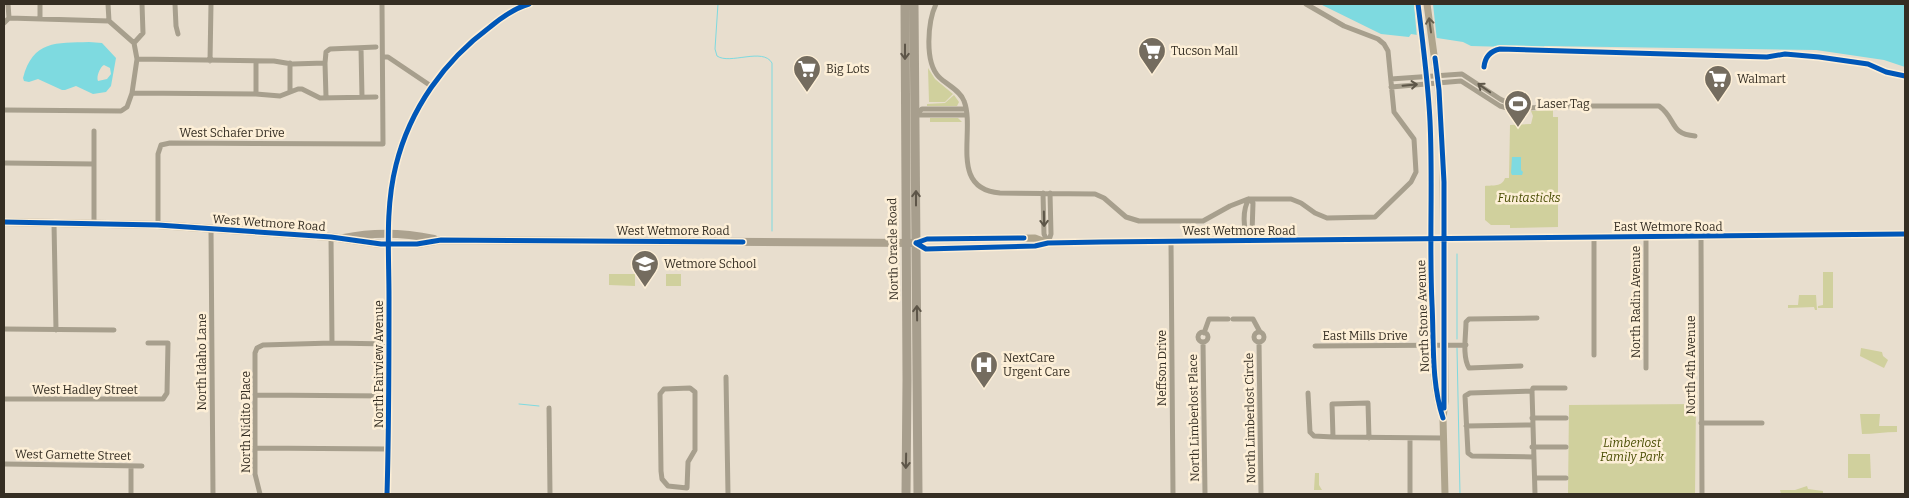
<svg xmlns="http://www.w3.org/2000/svg" width="1909" height="498" font-family="Bitter,serif">
  <style>
    .green { fill: #d0d09d }
    .water { fill: #7edae0; fill-rule: evenodd }
    .pier { fill: #e8dece }
    .lines { fill: none; stroke-linecap: round; stroke-linejoin: round }
    .stream { stroke: #7edae0; stroke-width: 1 }
    .street { stroke: #a79f8d; stroke-width: 5 }
    .secondary { stroke: #afa58d; stroke-width: 7 }
    .primary { stroke: #aca28f; stroke-width: 8 }
    .highway { stroke: #a79e8d; stroke-width: 9 }
    .cycleway-casing { stroke: #fdefd7; stroke-width: 8 }
    .cycleway { stroke: #0057b8; stroke-width: 5 }
    .oneway { stroke: #665e4d }
    .oneway2 { stroke: #5d5548 }
    .oneway3 { stroke: #5d5648 }
    .labels { text-anchor: middle; dominant-baseline: central; stroke-width: 5; stroke-linejoin: round; paint-order: stroke }
    .poi-label { font-size: 12px; fill: #352e23; stroke: #fdefd7; text-anchor: start }
    .street-label { font-size: 12px; fill: #352e23; stroke: #fdefd7 }
    .park-label { font-size: 12px; font-style: italic; fill: #494d03; stroke: #fdefd7 }
  </style>
  <rect width="100%" height="100%" fill="#e8dece"/>
  <path class="green" d="M928,68L935,79L953,94L945,102H929Z
    M954,95L959,102L957,106H927V104L945,103Z
    M1553,110V117H1558V227L1510,228V225H1491L1485,220V186C1493,185 1502,187 1505,178H1509L1510,125L1531,124L1533,116L1531,111Z
    M958,118L962,122H930V118Z
    M1823,272H1833V308H1818V306L1823,305Z
    M609,274H635V286L609,285Z
    M666,274H681V286H666Z
    M1799,295H1816L1817,310H1815L1814,307L1788,308V305H1798Z
    M1861,348L1882,352L1883,356L1888,360L1884,368L1860,356Z
    M1696,404L1695,494H1568L1569,405Z
    M1860,414H1880L1879,426H1897V432C1885,432 1874,434 1862,434Z
    M1848,454H1870L1871,478H1848Z
    M1315,473H1319V485L1322,490H1314Z
    M1807,486L1808,489L1823,491V494H1781L1780,490H1795Z"/>
  <path class="water" d="M1320,4H1905V67L1884,60L1816,50L1544,46L1545,48L1471,46L1463,42L1411,34L1409,37L1381,34Z
    M89,42L102,43L116,58L111,86L106,92L93,94L76,86L65,90H62L38,79L29,82L24,81L23,78C33,40 56,43 89,42ZM104,65L110,68L111,74L107,79L98,81C96,77 100,67 104,65Z
    M1512,157H1521V170L1523,172L1522,175H1512L1511,173Z"/>
  <path class="pier" d="M1414,4H1433L1437,41L1417,38Z"/>
  <g class="lines">
    <path class="stream" d="M718,4L715,49L717,56C730,65 763,47 772,63V231
      M1457,254V339
      M1457,348L1460,494
      M519,404L539,406"/>
    <path class="street" d="M108,4L109,21
      M175,4L176,26L178,34
      M936,4C928,21 924,62 939,77C947,85 960,90 964,101C976,131 948,189 1000,193L1095,194L1104,198L1126,217L1139,221H1203L1230,206L1248,199H1291L1301,203L1315,213L1327,218L1375,217L1411,182L1416,172L1414,139L1394,112L1388,51L1384,44L1378,39L1344,26L1306,4
      M9,18L109,21L134,43
      M40,18V4
      M4,23L9,18L8,4
      M361,48L362,97
      M383,57H388L431,86
      M137,59L274,61L292,64L325,63L326,52L330,49L376,47
      M210,61L211,4
      M256,61V94
      M325,63L326,97
      M1391,79L1462,74L1500,99L1516,107
      M1391,87L1461,81L1500,106L1511,109L1567,106H1659C1677,119 1669,134 1695,136
      M290,91V63
      M132,93L256,94L280,96L298,89H302L320,98L376,97
      M4,110L121,111L127,107L132,93L137,59L134,43L143,33L142,4
      M915,115L922,109H966
      M916,115H966
      M94,131V223
      M4,163L94,164
      M1043,193L1044,234L1048,243
      M1249,199L1253,203L1252,233L1249,241C1243,229 1242,210 1249,199Z
      M54,223L56,330
      M158,225V154L161,145L170,143L383,144L382,4
      M211,229L213,494
      M1701,236L1702,494
      M331,237L332,343
      M1646,237V368
      M1171,241L1173,494
      M1048,243L1051,234L1050,193
      M1233,319H1253L1260,332
      M4,329L114,330
      M1198 337a5 5 0 1 1 10 0a5 5 0 1 1-10 0Z
      M1254 337a5 5 0 1 1 10 0a5 5 0 1 1-10 0Z
      M1204,333L1209,319H1228
      M1203,342L1205,494
      M1259,342L1261,494
      M1315,346L1466,345
      M1594,355V237
      M1521,366L1469,368C1462,356 1466,335 1466,322L1469,319L1537,318
      M726,377L728,494
      M690,388L695,392V450L688,462L687,488L668,486L662,479L661,471L660,394L664,389Z
      M1532,391L1535,494
      M1308,393L1310,432L1314,436L1333,437L1443,438
      M256,395L389,396
      M4,399H163L167,393L168,343H148
      M549,408L550,494
      M1532,418H1566
      M1701,423H1762
      M1466,426L1532,425
      M1333,437L1332,404L1368,403L1369,438
      M1410,438V494
      M1532,447H1566
      M254,448L388,449
      M1534,457L1472,456L1468,453L1465,396L1470,393L1532,391L1533,388H1565
      M4,464L142,466
      M131,466V494
      M1535,478H1566
      M260,494L255,474V353L257,348L263,345L332,343L389,344"/>
    <path class="secondary" d="M1418,4C1423,43 1428,82 1430,121C1433,182 1429,244 1432,305C1434,340 1430,380 1442,414
      M1427,4L1438,84L1443,160L1445,401L1443,418L1445,494
      M916,243L926,249L1035,246L1048,243L1101,242L1905,234
      M916,243L927,239L1035,238L1048,243
      M387,494C389,428 389,363 389,297C389,253 385,208 396,165C410,109 444,61 490,27C501,18 515,8 529,4"/>
    <path class="primary" d="M4,222L158,225L331,237L381,244H417L441,240L916,243
      M344,238C373,232 405,233 434,239"/>
    <path class="highway" d="M905,4L907,380L906,494
      M914,4L918,494"/>
    <defs>
      <path id="cycleway" d="M1418,4C1423,43 1428,82 1430,121C1433,182 1429,243 1432,304C1434,341 1431,382 1443,418
        M1435,58L1439,90L1444,182V408
        M1484,67C1485,57 1490,51 1500,49L1767,57L1785,54L1819,57L1868,64L1886,72L1905,76
        M4,222L158,225L331,237L381,244H417L441,240L743,242
        M916,243L926,249L1035,246L1048,243L1101,242L1905,234
        M916,243L927,239L1024,238
        M387,494C389,428 389,363 389,297C389,253 385,208 396,165C410,109 444,61 490,27C501,18 515,8 529,4"/>
    </defs>
    <use href="#cycleway" class="cycleway-casing"/>
    <use href="#cycleway" class="cycleway"/>
  </g>
  <defs><path id="oneway-shaft" d="M-6 0H5M1.5-3L5.5 0L1.5 3" fill="none" stroke-width="1.6" stroke-linecap="round" stroke-linejoin="round" transform="scale(1.25)"/></defs>
  <use class="oneway" href="#oneway-shaft" transform="translate(1430 25) rotate(-98)"/>
  <g class="oneway2">
    <use href="#oneway-shaft" transform="translate(905 52) rotate(90)"/>
    <use href="#oneway-shaft" transform="translate(916 198) rotate(-90)"/>
    <use href="#oneway-shaft" transform="translate(917 313) rotate(-91)"/>
    <use href="#oneway-shaft" transform="translate(906 461) rotate(91)"/>
  </g>
  <g class="oneway3">
    <use href="#oneway-shaft" transform="translate(1410 85) rotate(-5)"/>
    <use href="#oneway-shaft" transform="translate(1484 88) rotate(-145)"/>
    <use href="#oneway-shaft" transform="translate(1044 219) rotate(89)"/>
  </g>
  <defs>
    <symbol id="supermarket-pin" viewBox="-11 -11 22 30"><path d="M0 17L-7.5 6A9.5 9.5 0 1 1 7.5 6Z" fill="#746c5f" stroke="#fdefd7"/><path d="M-6-5.5h2.5l.6 2H6L4.5 2H-2.5L-4.4-4H-6ZM-1.5 3.2a1.3 1.3 0 1 0 .1 0ZM3 3.2a1.3 1.3 0 1 0 .1 0Z" fill="#fff"/></symbol>
    <symbol id="stadium-pin" viewBox="-11 -11 22 30"><path d="M0 17L-7.5 6A9.5 9.5 0 1 1 7.5 6Z" fill="#746c5f" stroke="#fdefd7"/><path d="M0-5a6.5 5 0 1 0 0 10a6.5 5 0 1 0 0-10ZM-3.5-1.8h7v3.6h-7Z" fill="#fff"/></symbol>
    <symbol id="school-pin" viewBox="-11 -11 22 30"><path d="M0 17L-7.5 6A9.5 9.5 0 1 1 7.5 6Z" fill="#746c5f" stroke="#fdefd7"/><path d="M0-5L7-2L0 1L-7-2ZM-4 1L0 2.5L4 1V4Q0 6-4 4Z" fill="#fff"/></symbol>
    <symbol id="hospital-pin" viewBox="-11 -11 22 30"><path d="M0 17L-7.5 6A9.5 9.5 0 1 1 7.5 6Z" fill="#746c5f" stroke="#fdefd7"/><path d="M-5-5h3v3.5h4V-5h3V5h-3V1.5h-4V5h-3Z" fill="#fff"/></symbol>
  </defs>
  <g fill-rule="evenodd">
    <use href="#supermarket-pin" x="1136" y="35" width="32" height="43"/>
    <use href="#supermarket-pin" x="791" y="53" width="32" height="43"/>
    <use href="#supermarket-pin" x="1702" y="63" width="32" height="43"/>
    <use href="#stadium-pin" x="1502" y="88" width="32" height="43"/>
    <use href="#school-pin" x="629" y="248" width="32" height="43"/>
    <use href="#hospital-pin" x="968" y="349" width="32" height="43"/>
  </g>
  <g class="labels">
    <g class="poi-label">
      <text x="1171" y="51">Tucson Mall</text>
      <text x="826" y="69">Big Lots</text>
      <text x="1737" y="79">Walmart</text>
      <text x="1537" y="104">Laser Tag</text>
      <text x="664" y="264">Wetmore School</text>
      <text x="1003" y="358">NextCare<tspan x="1003" dy="14">Urgent Care</tspan></text>
    </g>
    <g class="street-label">
      <text x="232" y="133">West Schafer Drive</text>
      <text transform="translate(269 223) rotate(4)">West Wetmore Road</text>
      <text x="1668" y="227">East Wetmore Road</text>
      <text x="673" y="231">West Wetmore Road</text>
      <text x="1239" y="231">West Wetmore Road</text>
      <text transform="translate(893 249) rotate(-91)">North Oracle Road</text>
      <text transform="translate(1636 302) rotate(-90)">North Radin Avenue</text>
      <text transform="translate(1423 316) rotate(-92)">North Stone Avenue</text>
      <text x="1365" y="336">East Mills Drive</text>
      <text transform="translate(202 362) rotate(-90)">North Idaho Lane</text>
      <text transform="translate(379 364) rotate(-90)">North Fairview Avenue</text>
      <text transform="translate(1691 365) rotate(-90)">North 4th Avenue</text>
      <text transform="translate(1162 368) rotate(-90)">Neffson Drive</text>
      <text x="85" y="390">West Hadley Street</text>
      <text transform="translate(1194 418) rotate(-91)">North Limberlost Place</text>
      <text transform="translate(1250 418) rotate(-91)">North Limberlost Circle</text>
      <text transform="translate(246 422) rotate(-90)">North Nidito Place</text>
      <text transform="translate(73 455) rotate(1)">West Garnette Street</text>
    </g>
    <g class="park-label">
      <text x="1529" y="198">Funtasticks</text>
      <text x="1632" y="443">Limberlost<tspan x="1632" dy="14">Family Park</tspan></text>
    </g>
  </g>
  <rect width="1909" height="498" fill="none" stroke="#352e23" stroke-width="10"/>
</svg>
